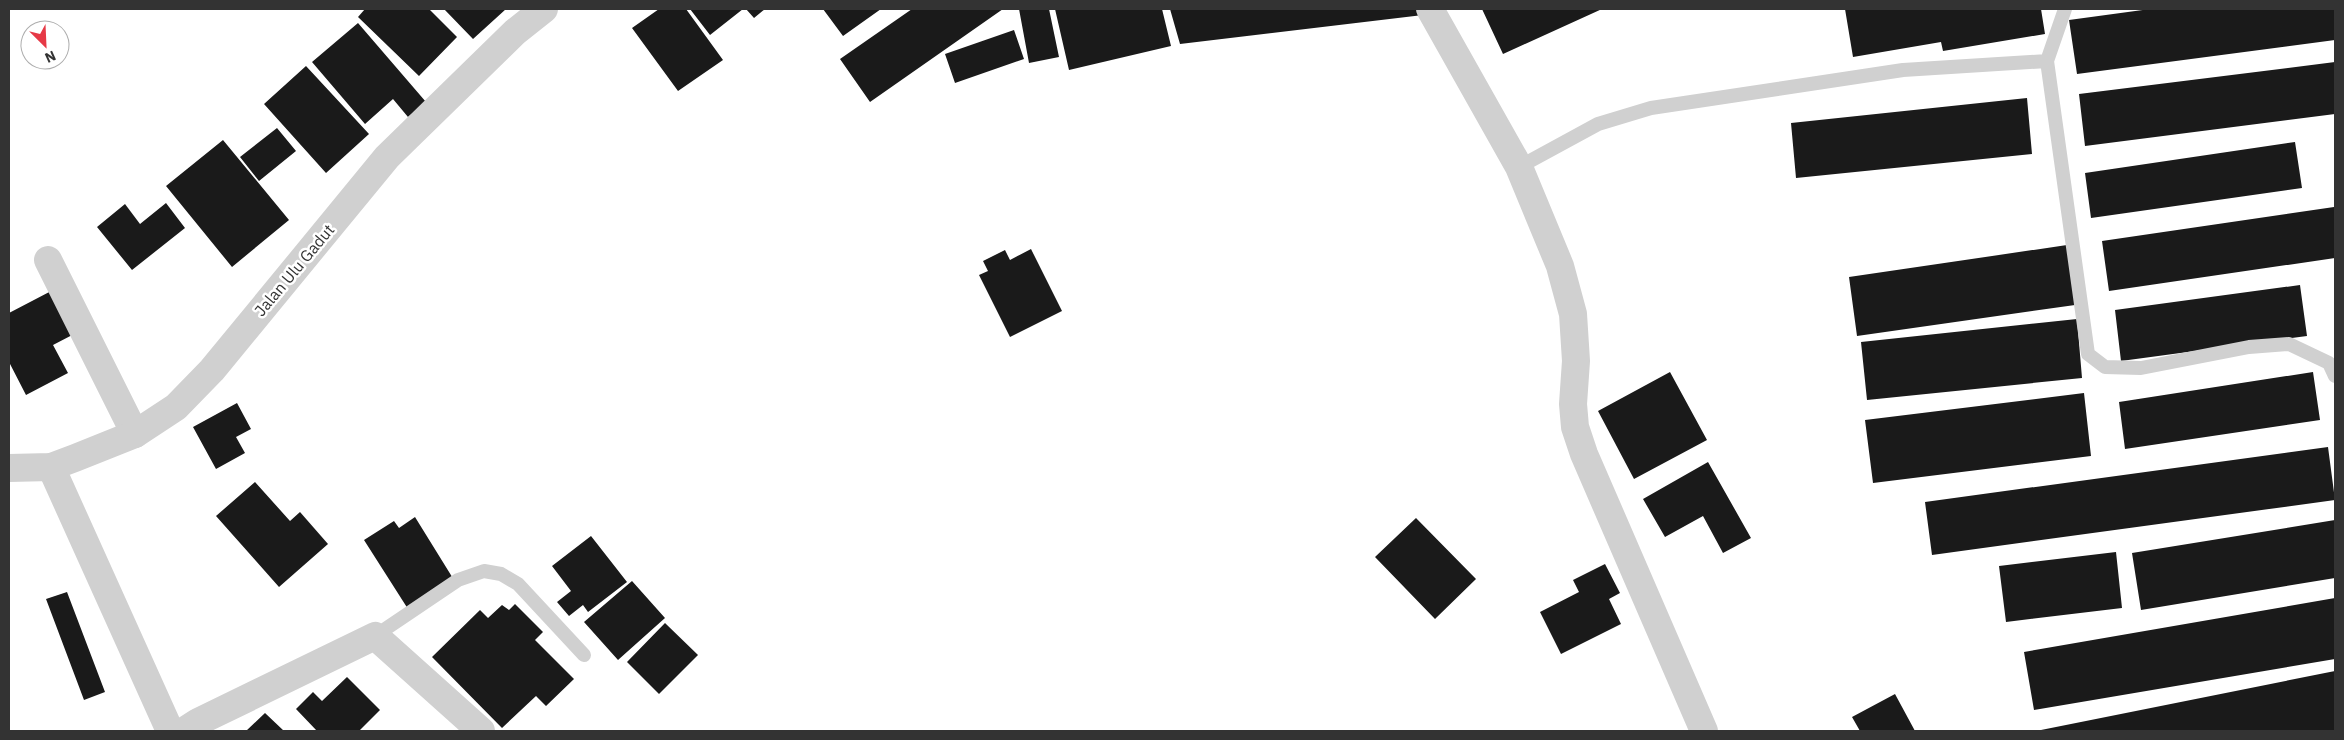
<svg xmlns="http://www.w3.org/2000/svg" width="2344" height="740" font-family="'IBM Plex Sans',sans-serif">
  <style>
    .building { fill: #1a1a1a }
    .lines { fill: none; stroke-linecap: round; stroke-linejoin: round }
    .service { stroke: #d0d0d0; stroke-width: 14 }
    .minor { stroke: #d0d0d0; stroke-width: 28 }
    .tertiary { stroke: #d0d0d0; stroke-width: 28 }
    .labels { text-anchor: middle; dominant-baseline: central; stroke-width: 5; stroke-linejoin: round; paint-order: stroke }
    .street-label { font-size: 16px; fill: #333; stroke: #fff }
  </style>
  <rect width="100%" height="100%" fill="#fff"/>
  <path class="building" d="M365,9H429L457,37L419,76L358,17Z
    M444,9H506L473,39Z
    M659,9H686L723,60L678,91L632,28Z
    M690,9H743L710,35Z
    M746,9H765L754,18Z
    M823,9H881L843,36Z
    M912,9H1003L870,102L840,59Z
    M1019,9H1049L1059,57L1029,63Z
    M1055,9H1162L1171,46L1069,70Z
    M1170,9H1418L1423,15L1180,44Z
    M1482,9H1602L1503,54Z
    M1845,9H2041L2045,34L1943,51L1941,42L1853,57Z
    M2150,9H2335V40L2077,74L2069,20Z
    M358,23L426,102L408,117L393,99L365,124L312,62Z
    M1014,30L1024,59L955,83L945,54Z
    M2335,62V114L2085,146L2079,94Z
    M306,66L369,134L326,173L264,104Z
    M2027,98L2032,154L1796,178L1791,123Z
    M277,128L296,151L259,181L240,157Z
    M223,140L289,220L232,267L166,186Z
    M2295,142L2302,188L2091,218L2085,173Z
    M166,203L185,228L132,270L97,227L125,204L140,224Z
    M2334,207L2335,258L2109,291L2102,241Z
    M2067,245L2075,305L1857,336L1849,277Z
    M1031,249L1062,311L1010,337L979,275L988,271L983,261L1005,250L1010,260Z
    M2300,285L2307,336L2121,361L2115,310Z
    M55,289L78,332L53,345L68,373L26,395L9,362V313Z
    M2077,319L2082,378L1867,400L1861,342Z
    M1670,372L1707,440L1634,479L1598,411Z
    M2313,372L2320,420L2125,449L2119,402Z
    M2084,393L2091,456L1873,483L1865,420Z
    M237,403L251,429L236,437L245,453L216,469L193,427Z
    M2328,447L2335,500L1932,555L1925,502Z
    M1708,462L1751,538L1723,553L1703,516L1665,537L1643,499Z
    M255,482L290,521L300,512L328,544L279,587L216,516Z
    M415,517L454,580L408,609L364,540L394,521L399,528Z
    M1416,518L1476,579L1435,619L1375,557Z
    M2335,520V578L2141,610L2132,553Z
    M591,536L627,582L588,612L583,605L569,616L557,602L571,591L552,566Z
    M2116,552L2122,608L2006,622L1999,566Z
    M1605,564L1620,593L1609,599L1621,624L1561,654L1540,612L1579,592L1573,580Z
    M632,581L665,618L618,660L584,622Z
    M67,592L105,692L84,700L46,599Z
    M2335,598V659L2034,710L2024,652Z
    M515,604L543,632L535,640L574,679L546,706L536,696L502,728L432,657L480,610L488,618L502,605L509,610Z
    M665,623L698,655L659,694L627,662Z
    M2335,671V730L2041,731V730Z
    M347,677L380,710L359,731H317L296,709L313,692L322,701Z
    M1895,694L1915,731H1860L1852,717Z
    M265,713L284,731H246Z"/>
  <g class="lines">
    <path class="service" d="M2047,61L2065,9
      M1519,167L1598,124L1651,108L1903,70L2047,61L2088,354L2105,367L2141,368L2249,347L2289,344L2329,363L2335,376
      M375,636L458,580L484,571L501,574L518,584L584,655"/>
    <path class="minor" d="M1430,9L1519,167L1560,266L1573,314L1576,361L1573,404L1575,427L1584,454L1704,731
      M48,260L135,434
      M51,467L170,731
      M184,731L198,722L375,636L481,731"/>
    <path class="tertiary" d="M9,468L51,467L75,458L135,434L176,407L212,370L387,157L515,32L544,9"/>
  </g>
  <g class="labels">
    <g class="street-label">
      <text transform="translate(294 270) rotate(-50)">Jalan Ulu Gadut</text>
    </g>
  </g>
  <rect width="2344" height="740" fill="none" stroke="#333333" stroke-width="20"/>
  <g transform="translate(45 45) rotate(156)"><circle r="24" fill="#ffffff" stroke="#adadad"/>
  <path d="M0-4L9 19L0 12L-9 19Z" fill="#e63946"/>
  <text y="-8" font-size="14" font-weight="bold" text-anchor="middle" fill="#333333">N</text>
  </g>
</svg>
